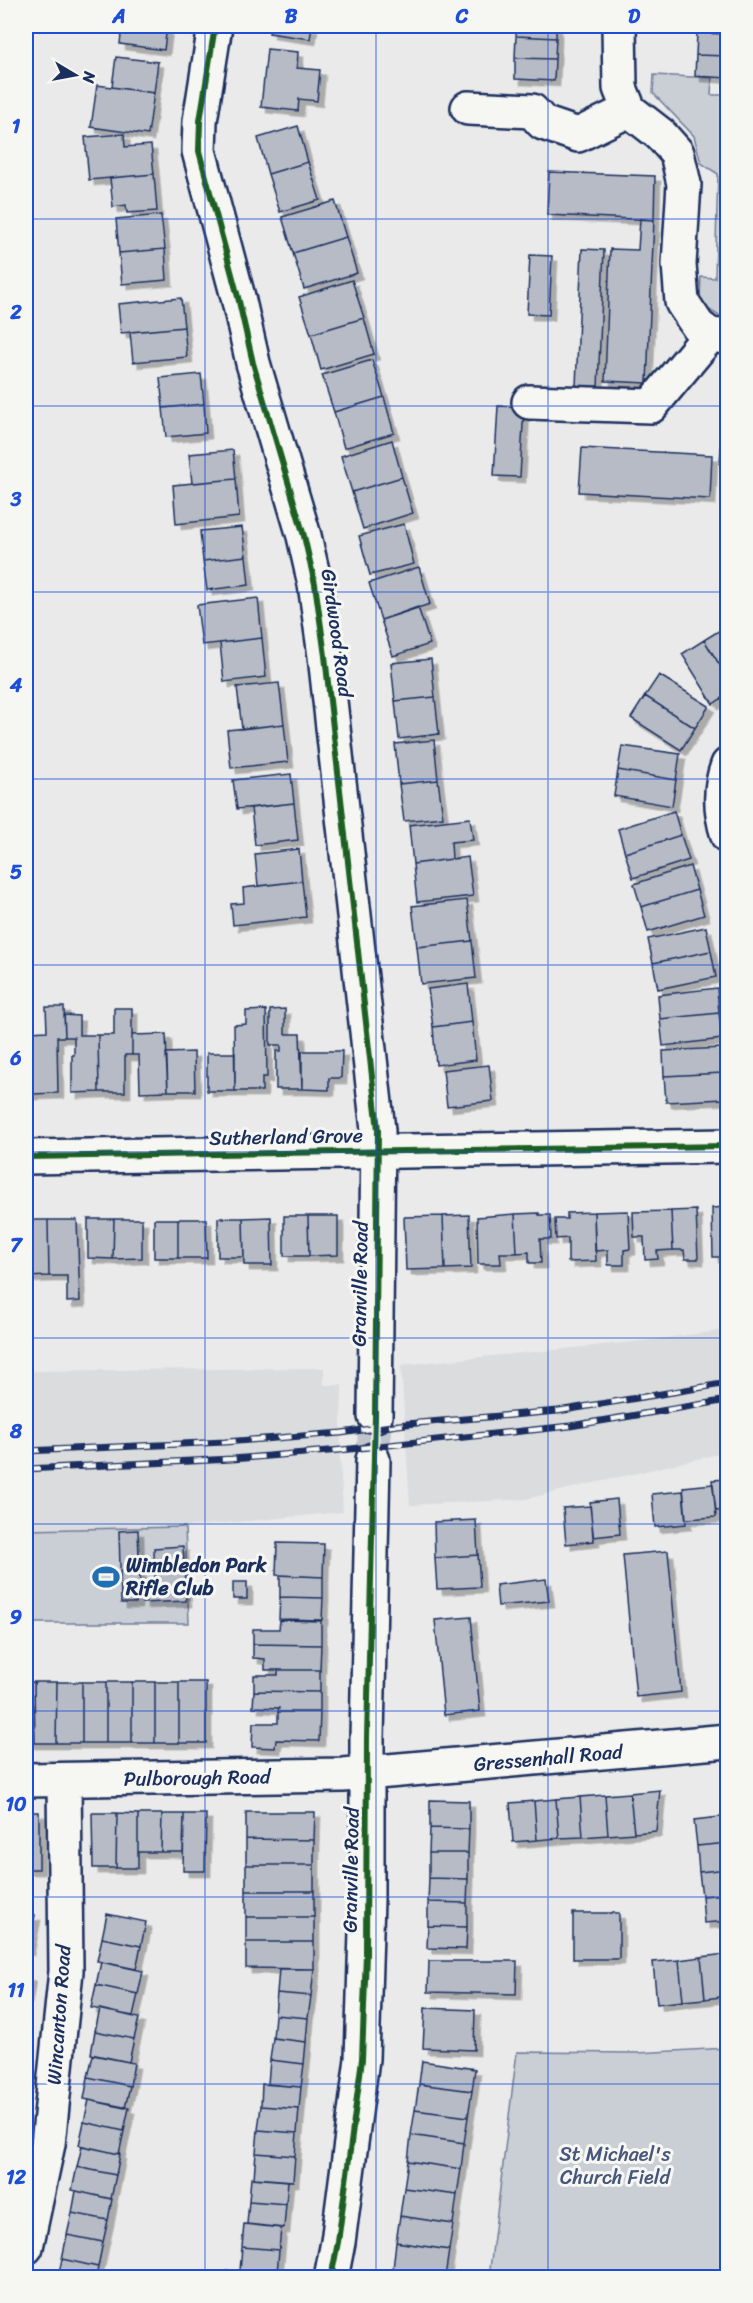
<svg xmlns="http://www.w3.org/2000/svg" width="753" height="2303" font-family="Sriracha,sans-serif">
  <style>
    .built { fill: #dadcde }
    .green { fill: #caced5; stroke: #727e9a; stroke-width: 1.5 }
    .building { fill: #b6bbc6; stroke: #1b2f5e; stroke-width: 1.5; filter: url(#shadow) }
    .lines { fill: none; stroke-linecap: round; stroke-linejoin: round }
    .minor-tunnel { stroke: #c0c5cd; stroke-width: 33; stroke-dasharray: 33 16; stroke-linecap: butt }
    .minor-casing { stroke: #1b2f5e; stroke-width: 38 }
    .minor { stroke: #f6f6f2; stroke-width: 33 }
    .rail-casing { stroke: #1b2f5e; stroke-width: 7 }
    .rail { stroke: #f6f6f2; stroke-width: 4.5; stroke-dasharray: 14; stroke-linecap: butt }
    .cycleway-casing { stroke: #f6f6f2; stroke-width: 10 }
    .cycleway { stroke: #1b5e20; stroke-width: 6 }
    .grid { fill: none; stroke: #1d4ed8; stroke-width: 1.5; stroke-opacity: 0.55 }
    .labels { text-anchor: middle; dominant-baseline: central; stroke-width: 6; stroke-linejoin: round; paint-order: stroke }
    .street-label { font-size: 20px; fill: #1b2f5e; stroke: #f6f6f2 }
    .poi-label { font-size: 20px; font-weight: bold; fill: #1b2f5e; stroke: #f6f6f2; text-anchor: start }
    .park-label { font-size: 20px; fill: #47577c; stroke: #f6f6f2 }
    .neatline { fill: none; stroke: #1d4ed8; stroke-width: 2 }
    .grid-label { font-size: 20px; text-anchor: middle; font-weight: bold; fill: #1d4ed8 }
  </style>
  <defs>
    <filter id="shadow"><feDropShadow dx="5.5" dy="5.5" stdDeviation="0" flood-color="#0004"/></filter>
  </defs>
  <rect width="100%" height="100%" fill="#e9eae9"/>
  <filter id="ink" filterUnits="userSpaceOnUse"><feTurbulence type="fractalNoise" baseFrequency=".0167" numOctaves="2"/><feDisplacementMap in="SourceGraphic" scale="12" xChannelSelector="R" yChannelSelector="G"/><feConvolveMatrix kernelMatrix="1 2 1 2 8 2 1 2 1" color-interpolation-filters="sRGB"/></filter>
  <g filter="url(#ink)">
    <path class="built" d="M727,1330V1452L525,1499L410,1505L401,1365L634,1342Z
      M324,1368V1385H342L340,1460L343,1512L185,1527L26,1530V1371Z"/>
    <path class="green" d="M654,75L712,78L711,95H727V321L708,309L700,298L701,277L715,278L718,174L701,163L694,136L653,93Z
      M185,1527L189,1623H26V1530Z
      M727,2048V2277H489L517,2052L637,2053Z"/>
    <path class="building" d="M122,26H167L164,50L120,44Z
      M270,26H312L310,39L269,33Z
      M517,26H556V38L516,36Z
      M697,26H728V34L697,33Z
      M697,33L728,34V56L696,55Z
      M516,36L556,38L555,59L515,58Z
      M267,49L298,52L297,68L320,70L317,101L299,99L298,111L261,107Z
      M696,55L728,56V78L695,76Z
      M116,57L158,62L154,93L112,87Z
      M515,58L555,59L554,81L515,79Z
      M97,85L154,93L148,135L91,127Z
      M298,126L308,162L268,174L258,138Z
      M124,134L125,147L151,145L154,174L89,180L85,137Z
      M308,162L320,200L280,212L268,174Z
      M549,172L655,176L654,220L547,215Z
      M154,174L157,211L127,213L126,205L113,207L110,178Z
      M335,201L346,237L293,253L282,217Z
      M161,215L165,249L119,253L116,219Z
      M640,219L654,220L647,383L605,381L610,249L638,250Z
      M346,237L357,273L304,289L293,253Z
      M165,249L167,280L122,284L119,253Z
      M582,249L604,250L598,387L576,386Z
      M530,255L552,256L549,315L527,314Z
      M352,280L364,318L311,334L299,297Z
      M181,298L184,327L121,333L118,304Z
      M364,318L374,354L321,370L311,334Z
      M184,327L187,357L133,362L130,332Z
      M372,360L384,397L334,412L322,375Z
      M201,374L204,404L163,408L160,378Z
      M384,397L394,433L344,448L334,412Z
      M204,404L206,433L166,437L163,408Z
      M498,406L524,407L520,477L494,476Z
      M723,420H728V464H720Z
      M392,440L402,477L352,492L341,456Z
      M582,448L712,455L710,499L579,492Z
      M233,450L236,479L192,483L189,454Z
      M402,477L413,513L363,529L352,492Z
      M236,479L239,517L176,524L173,485Z
      M404,524L414,564L370,575L359,536Z
      M242,527L246,556L203,561L200,531Z
      M246,556L249,585L207,590L203,561Z
      M419,567L430,604L381,620L369,583Z
      M258,598L262,638L202,645L197,605Z
      M418,607L430,644L393,656L381,620Z
      M725,627L728,631V678L704,640Z
      M262,638L266,677L224,682L220,643Z
      M704,640L728,678V694L713,704L682,654Z
      M431,659L435,697L395,701L391,663Z
      M659,675L709,706L695,728L645,696Z
      M279,683L284,724L242,729L237,687Z
      M645,696L695,728L681,750L631,718Z
      M435,697L439,734L399,739L395,701Z
      M284,724L288,762L231,768L227,730Z
      M434,740L438,780L399,784L395,744Z
      M622,746L680,754L676,780L618,770Z
      M618,770L676,780L672,806L614,796Z
      M291,774L294,803L237,809L233,780Z
      M438,780L443,817L404,821L399,784Z
      M294,803L298,840L255,845L251,808Z
      M674,811L681,835L625,853L618,829Z
      M470,818L473,840L451,842L452,859L413,864L409,825Z
      M681,835L689,860L633,878L625,853Z
      M299,849L302,881L258,886L255,854Z
      M468,857L473,896L417,902L413,864Z
      M690,866L697,890L641,907L634,884Z
      M302,881L306,917L233,925L231,904L244,903L243,888Z
      M697,890L704,915L648,932L641,907Z
      M467,900L472,941L417,947L412,906Z
      M706,927L711,951L653,963L648,939Z
      M472,941L476,978L421,984L417,947Z
      M711,951L716,977L658,989L653,963Z
      M468,984L472,1022L433,1027L428,989Z
      M717,988L719,1013L660,1019L658,995Z
      M46,1007H64L65,1037H57L58,1093L31,1094L30,1032L47,1031Z
      M114,1008H132V1055H125V1092H99L98,1035H114Z
      M285,1009V1034H300L302,1089H276V1051H281V1045H270V1010Z
      M266,1010L267,1077H262V1091H235L234,1025L246,1024V1011Z
      M719,1013L722,1039L663,1046L660,1019Z
      M64,1015L79,1016V1035H98L99,1092L72,1093V1055H74V1037H65Z
      M472,1022L476,1060L436,1065L433,1027Z
      M26,1032H30L31,1094H26Z
      M166,1034L168,1091L140,1092L139,1055H132V1035Z
      M722,1048L723,1073L664,1076L663,1051Z
      M302,1051H342L341,1078H329V1090L302,1089Z
      M194,1052L195,1091H168L166,1053Z
      M207,1053H235V1091H207Z
      M489,1065L493,1101L447,1106L443,1070Z
      M723,1073L724,1099L666,1102L664,1076Z
      M728,1207V1257H713L712,1208Z
      M696,1210L698,1259H685L684,1250H673L671,1211Z
      M628,1211L630,1249L624,1250V1265H608V1250L595,1251L594,1212Z
      M671,1211L673,1250L657,1251L658,1259L645,1260L644,1237H634L633,1212Z
      M594,1212L596,1261L568,1262V1238L556,1239L555,1219H567V1213Z
      M539,1213V1215H550L551,1239H540L541,1263H529V1252L517,1253L515,1214Z
      M515,1214L517,1253H500L501,1264H478L477,1217Z
      M469,1215L471,1268L445,1269L443,1216Z
      M284,1216H308L309,1256H284Z
      M308,1216H338V1255L309,1256Z
      M443,1216L445,1269L406,1270L404,1217Z
      M271,1217L272,1265H244L243,1218Z
      M218,1218H243L244,1257H218Z
      M88,1219H114L113,1259L88,1258Z
      M114,1219H142V1258L113,1259Z
      M154,1219H178V1258H154Z
      M178,1219H206L207,1258H178Z
      M26,1220H48L49,1276L26,1277Z
      M48,1220H77L80,1301L67,1302V1276H49Z
      M728,1479V1510L716,1511L712,1480Z
      M713,1484L716,1517L686,1519L683,1487Z
      M683,1491L686,1524L655,1527L652,1494Z
      M617,1499L620,1534L593,1537L590,1502Z
      M590,1506L594,1541L566,1544L563,1508Z
      M476,1520L478,1555L435,1558L434,1522Z
      M138,1530L140,1583L136,1584V1603H121L119,1531Z
      M277,1543L324,1544L323,1577L276,1575Z
      M183,1546L186,1601L142,1603L141,1588L155,1587L154,1548Z
      M668,1551L681,1692L636,1697L623,1555Z
      M478,1555L480,1587L437,1589L435,1558Z
      M280,1575L323,1577V1598L280,1597Z
      M546,1579L549,1601L498,1606L496,1585Z
      M233,1582H247V1599H233Z
      M280,1597L323,1598L322,1620L279,1619Z
      M471,1617L480,1711L444,1715L435,1620Z
      M280,1620L321,1621V1645L253,1644V1629H279Z
      M253,1644L321,1645L320,1670H265V1659L253,1658Z
      M278,1670H320V1692L254,1691V1675H278Z
      M26,1682H34L35,1743H26Z
      M34,1682H57L56,1743H35Z
      M57,1682H82V1743H56Z
      M82,1682H106V1743H82Z
      M106,1682H132V1743H106Z
      M132,1682H155V1743H132Z
      M155,1682H179V1743H155Z
      M179,1682H206V1743H179Z
      M254,1691L320,1692V1712H278L279,1708L253,1707Z
      M278,1712H320L319,1741L276,1740L275,1748L252,1747L253,1723H278Z
      M660,1790L656,1831L634,1833L630,1793Z
      M630,1793L634,1833L608,1835L605,1795Z
      M605,1795L608,1835L583,1837L580,1797Z
      M580,1797L583,1837L559,1838L556,1799Z
      M556,1799L559,1838L537,1840L534,1801Z
      M430,1800L469,1801V1829L430,1828Z
      M534,1801L537,1840L513,1842L510,1803Z
      M26,1812H39V1869H26Z
      M246,1812H315L314,1840L246,1839Z
      M92,1813H117L116,1868H93Z
      M117,1813L138,1814V1868H116Z
      M138,1814H162L161,1852H138Z
      M162,1814H184L183,1852H161Z
      M184,1814H206L205,1871H183Z
      M728,1816V1843L697,1846L694,1820Z
      M430,1828L469,1829L468,1853H429Z
      M246,1839L314,1840V1865H246Z
      M728,1843V1869L699,1872L697,1846Z
      M429,1853H468V1879L429,1878Z
      M246,1865H314V1891H246Z
      M728,1869V1894L702,1896L699,1872Z
      M429,1878L468,1879L467,1903L428,1902Z
      M246,1891H314V1917H246Z
      M728,1894V1921L704,1923L702,1896Z
      M428,1902L467,1903V1927L428,1926Z
      M573,1913H619V1959H573Z
      M107,1914L146,1922L141,1946L102,1938Z
      M35,1915L28,1950L26,1949V1916Z
      M246,1917H314V1942H246Z
      M428,1926L467,1927L466,1949L427,1948Z
      M102,1938L141,1946L136,1969L97,1961Z
      M246,1942H314V1969L246,1968Z
      M726,1954L728,1996L705,1999L701,1957Z
      M701,1957L705,1999L683,2001L679,1960Z
      M679,1960L683,2001L657,2004L653,1962Z
      M429,1961H517L516,1994L428,1992Z
      M101,1962L143,1971L138,1994L96,1985Z
      M279,1969H314L311,1996L277,1993Z
      M26,1975L30,1976L26,1999Z
      M96,1985L138,1994L133,2016L91,2008Z
      M277,1993L311,1996L308,2018L275,2015Z
      M425,2008L475,2010L474,2050L423,2048Z
      M100,2009L139,2018L134,2039L95,2031Z
      M275,2015L308,2018L306,2042L273,2038Z
      M95,2031L134,2039L129,2062L91,2054Z
      M273,2038L306,2042L304,2064L270,2060Z
      M93,2055L134,2063L130,2086L88,2077Z
      M270,2060L304,2064L301,2087L268,2084Z
      M422,2061L475,2069L472,2091L419,2084Z
      M88,2077L130,2086L125,2108L84,2099Z
      M262,2084L301,2087L299,2109L261,2106Z
      M419,2084L472,2091L468,2117L415,2110Z
      M89,2100L129,2108L124,2131L84,2122Z
      M261,2106L299,2109L297,2133L258,2130Z
      M415,2110L468,2117L464,2143L411,2135Z
      M84,2122L124,2131L119,2154L79,2145Z
      M258,2130L297,2133L295,2156L256,2153Z
      M411,2135L464,2143L461,2169L408,2161Z
      M82,2146L120,2154L116,2175L77,2167Z
      M256,2153L295,2156L293,2181L254,2178Z
      M408,2161L461,2169L457,2195L404,2188Z
      M77,2167L116,2175L111,2199L72,2190Z
      M251,2178L288,2181L286,2204L249,2201Z
      M404,2188L457,2195L453,2224L400,2216Z
      M76,2191L112,2199L108,2220L72,2213Z
      M249,2201L286,2204L284,2228L247,2224Z
      M72,2213L108,2220L103,2242L67,2235Z
      M400,2216L453,2224L449,2250L396,2242Z
      M244,2224L281,2228L279,2250L242,2247Z
      M67,2235L103,2242L98,2267L62,2259Z
      M396,2242L449,2250L445,2277L393,2269Z
      M242,2247L279,2250L277,2274L240,2271Z
      M62,2259L98,2267L96,2278H58Z
      M393,2269L445,2277L391,2278Z
      M227,2271L252,2278H225Z"/>
    <g class="lines">
      <path class="minor-tunnel" d="M373,1460L375,1416"/>
      <defs>
        <path id="minor" d="M215,26L200,121L199,151L238,297L253,363L304,536L315,584L325,656L378,1130L375,1416
          M468,108L532,111L543,123L578,135L629,110L620,88L619,26
          M629,110L660,134L677,153L684,184L679,264L682,302L698,326L710,335L728,337
          M529,402L651,406L710,335
          M728,765C719,788 721,814 728,836
          M26,1157L728,1146
          M26,1780L343,1775L728,1741
          M26,2247L48,2144L66,1971L64,1780
          M331,2278L338,2242L362,2059L367,1900V1738L373,1460"/>
      </defs>
      <use href="#minor" class="minor-casing"/>
      <use href="#minor" class="minor"/>
      <defs>
        <path id="rail" d="M26,1451L225,1442L341,1433L406,1424L558,1411L728,1383
          M26,1469L232,1459L341,1450L570,1426L728,1400"/>
      </defs>
      <use href="#rail" class="rail-casing"/>
      <use href="#rail" class="rail"/>
      <defs>
        <path id="cycleway" d="M215,26L200,121L199,151L238,297L253,363L304,536L315,584L325,656L378,1130L375,1416L367,1738L366,1954L362,2059L338,2242L331,2278
          M26,1157L728,1146"/>
      </defs>
      <use href="#cycleway" class="cycleway-casing"/>
      <use href="#cycleway" class="cycleway"/>
    </g>
  </g>
  <path class="grid" d="M205,26V2278M376,26V2278M548,26V2278M26,219H728M26,406H728M26,592H728M26,779H728M26,965H728M26,1152H728M26,1338H728M26,1524H728M26,1711H728M26,1897H728M26,2084H728"/>
  <defs>
    <symbol id="stadium-bare" viewBox="-9 -9 18 18"><path d="M0-5a6.5 5 0 1 0 0 10a6.5 5 0 1 0 0-10ZM-3.5-1.8h7v3.6h-7Z" fill="#1f6fb2" stroke="#f6f6f2" stroke-width="2.5" paint-order="stroke"/></symbol>
  </defs>
  <g fill-rule="evenodd">
    <use href="#stadium-bare" x="87" y="1558" width="38" height="38"/>
  </g>
  <g class="labels">
    <g class="street-label">
      <text transform="translate(337 633) rotate(82)">Girdwood Road</text>
      <text transform="translate(286 1137) rotate(-1)">Sutherland Grove</text>
      <text transform="translate(360 1284) rotate(-89)">Granville Road</text>
      <text transform="translate(548 1758) rotate(-5)">Gressenhall Road</text>
      <text transform="translate(197 1778) rotate(-1)">Pulborough Road</text>
      <text transform="translate(351 1870) rotate(-89)">Granville Road</text>
      <text transform="translate(59 2015) rotate(-86)">Wincanton Road</text>
    </g>
    <g class="poi-label">
      <text x="126" y="1565">Wimbledon Park<tspan x="126" dy="23">Rifle Club</tspan></text>
    </g>
    <g class="park-label">
      <text x="615" y="2154">St Michael's<tspan x="615" dy="23">Church Field</tspan></text>
    </g>
  </g>
  <rect width="753" height="2303" fill="none" stroke="#f6f6f2" stroke-width="66"/>
  <g transform="translate(75 75) rotate(100)" stroke="#f6f6f2" stroke-width="4.5" paint-order="stroke">
  <path d="M0-4.5L10 22L0 15L-10 22Z" fill="#1b2f5e"/>
  <text y="-9" font-size="16" font-weight="bold" text-anchor="middle" fill="#1b2f5e">N</text>
  </g>
  <rect x="33" y="33" width="687" height="2237" class="neatline"/>
  <g class="grid-label">
    <text x="119" y="23">A</text>
    <text x="291" y="23">B</text>
    <text x="462" y="23">C</text>
    <text x="634" y="23">D</text>
    <text x="16" y="133">1</text>
    <text x="16" y="319">2</text>
    <text x="16" y="506">3</text>
    <text x="16" y="692">4</text>
    <text x="16" y="879">5</text>
    <text x="16" y="1065">6</text>
    <text x="16" y="1252">7</text>
    <text x="16" y="1438">8</text>
    <text x="16" y="1624">9</text>
    <text x="16" y="1811">10</text>
    <text x="16" y="1997">11</text>
    <text x="16" y="2184">12</text>
  </g>
</svg>
